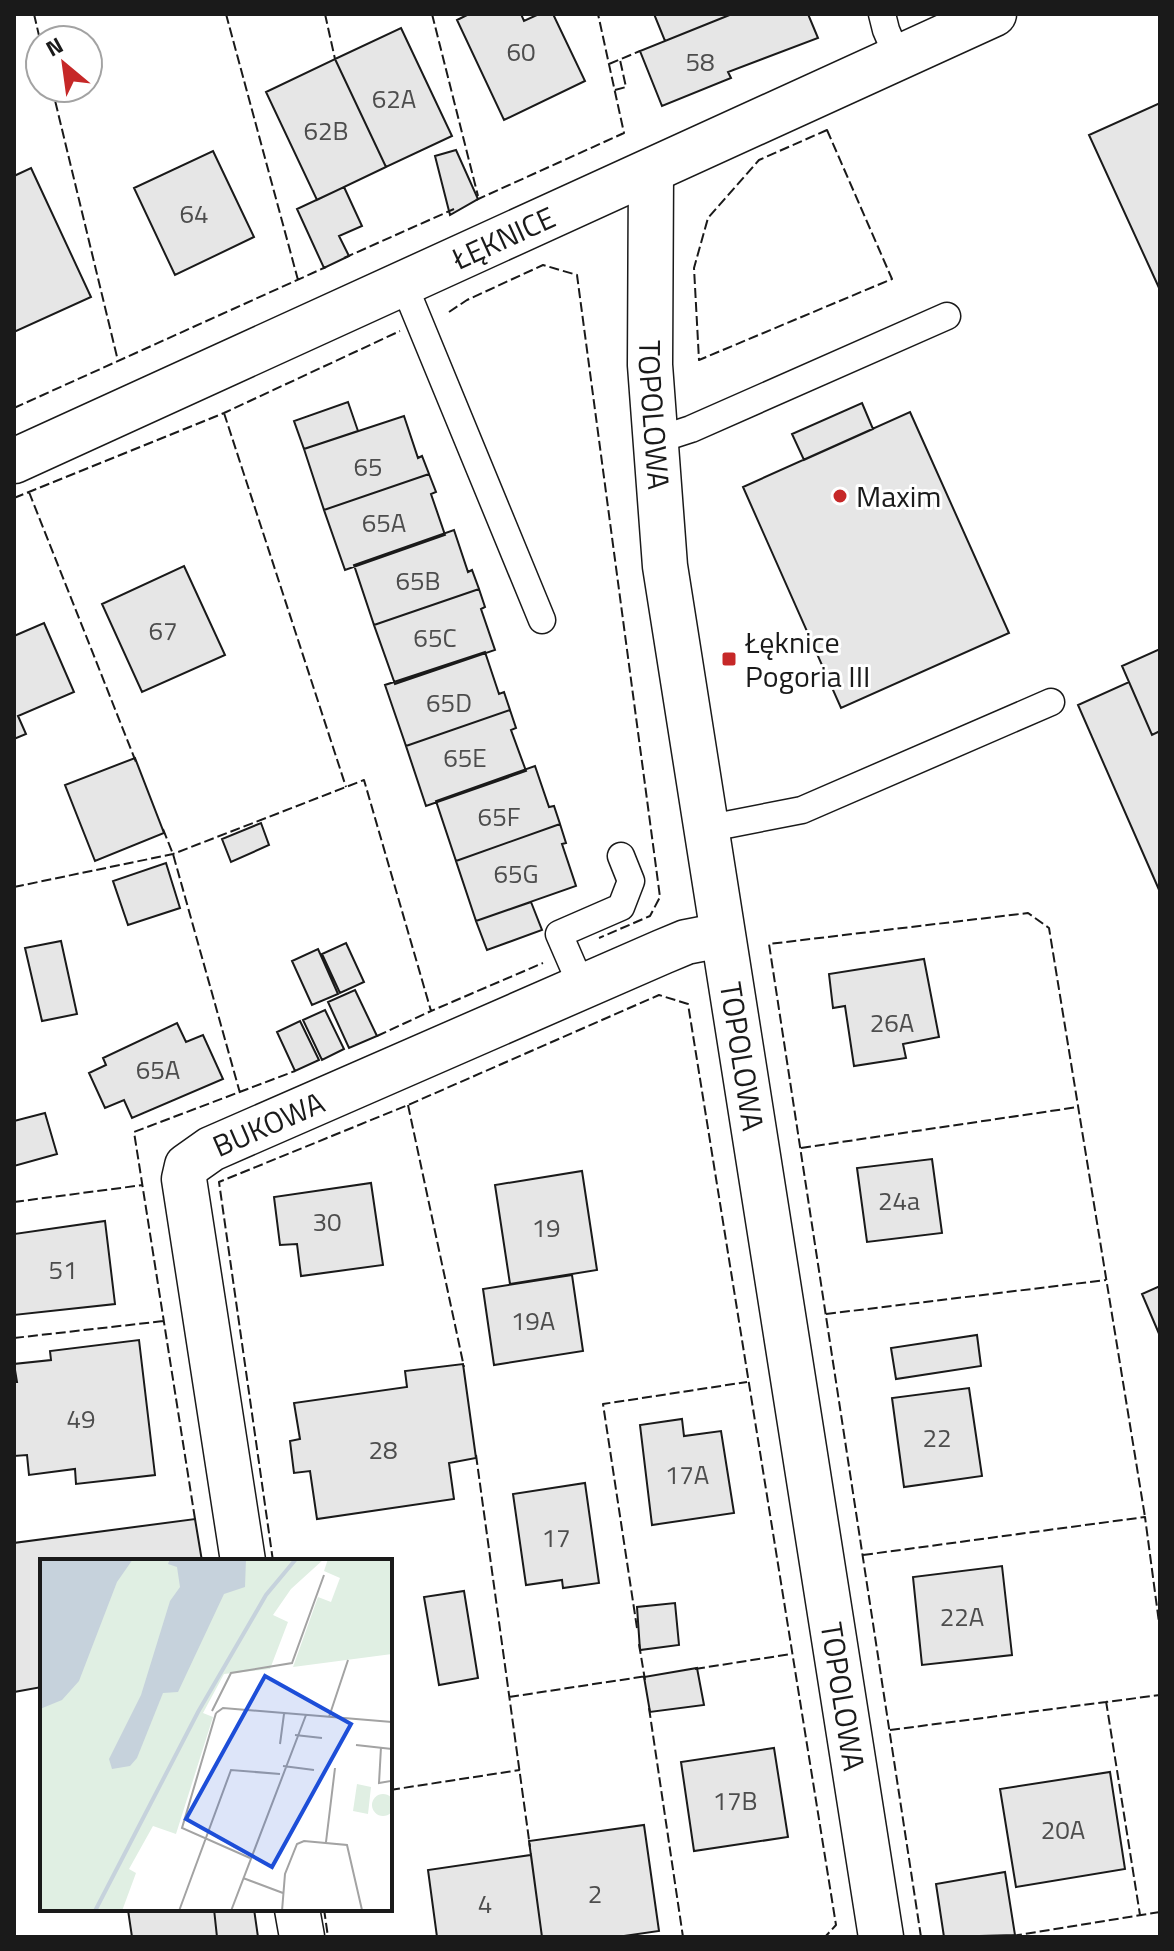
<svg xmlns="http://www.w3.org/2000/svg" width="1174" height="1951" font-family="'Titillium Web',sans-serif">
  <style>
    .building { fill: #e6e6e6; stroke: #1a1a1a; stroke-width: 2 }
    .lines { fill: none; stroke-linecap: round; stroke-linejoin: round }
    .lane-casing { stroke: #1a1a1a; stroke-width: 29 }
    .street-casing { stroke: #1a1a1a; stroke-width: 47 }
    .lane { stroke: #fff; stroke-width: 26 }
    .street { stroke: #fff; stroke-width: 44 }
    .fence { stroke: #1a1a1a; stroke-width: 2; stroke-dasharray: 10 4; stroke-linecap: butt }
    .poi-dot { fill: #c62828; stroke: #fff; stroke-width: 3 }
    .labels { text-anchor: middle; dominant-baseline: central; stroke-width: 6; stroke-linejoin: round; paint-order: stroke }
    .number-label { font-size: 26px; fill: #4d4d4d }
    .street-label { font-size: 30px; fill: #1a1a1a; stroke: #fff }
    .poi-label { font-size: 30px; fill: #1a1a1a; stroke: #fff; text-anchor: start }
    .inset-river { fill: none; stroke: #c6d2dc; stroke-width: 4 }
    .inset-road { fill: none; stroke: #a3a3a3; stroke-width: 2 }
    .view { fill: #1d4ed8; fill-opacity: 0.15; stroke: #1d4ed8; stroke-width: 4 }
    .inset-edge { fill: none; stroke: #1a1a1a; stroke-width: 4 }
  </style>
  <rect width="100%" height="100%" fill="#fff"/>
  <path class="building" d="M469,14H521L524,21L539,14H553L585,81L504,120L457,20Z
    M654,14H732L665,41Z
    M732,14H808L818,38L728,72L731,78L662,106L640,51Z
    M401,28L452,136L386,167L335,59Z
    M335,59L386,167L317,200L266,92Z
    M1160,103V290L1089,135Z
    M456,150L478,199L450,215L435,156Z
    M213,151L254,237L175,275L134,188Z
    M31,168L91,297L14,332V176Z
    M344,187L362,226L339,236L349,256L324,268L297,209Z
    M348,402L358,431L304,449L294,421Z
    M862,403L873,429L804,460L792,434Z
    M910,412L1009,633L841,708L743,487Z
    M404,416L418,458L422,456L429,474L324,510L304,449Z
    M429,474L436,492L431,494L445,535L345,570L324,510Z
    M454,530L468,572L472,570L479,589L374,625L354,565Z
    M184,566L225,655L142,692L102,604Z
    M479,589L485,607L481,609L495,650L395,684L374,625Z
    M44,623L74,692L18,716L26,734L14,739V636Z
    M1160,649V731L1152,735L1122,666Z
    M485,652L499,694L504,692L510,710L406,746L385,685Z
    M1129,682L1152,735L1160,731V892L1078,705Z
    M510,710L516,728L511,730L526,771L426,806L406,746Z
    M135,758L164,833L95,861L65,785Z
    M535,766L549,807L554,806L560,824L456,861L436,801Z
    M261,823L269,845L231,862L222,839Z
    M560,824L566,843L562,844L576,886L476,921L456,861Z
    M166,863L180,908L128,925L113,881Z
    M531,902L542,930L487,950L476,921Z
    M61,941L77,1014L42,1021L25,948Z
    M346,943L364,982L340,993L322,954Z
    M318,949L338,994L312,1005L292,961Z
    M924,959L939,1037L903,1044L906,1058L854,1066L845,1006L833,1008L829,974Z
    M355,990L377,1036L349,1048L328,1002Z
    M325,1010L344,1049L322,1060L303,1020Z
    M300,1021L319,1060L295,1071L277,1032Z
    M177,1023L186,1042L203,1035L223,1079L132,1118L124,1100L105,1108L89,1073L106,1065L103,1058Z
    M45,1113L57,1154L14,1166V1121Z
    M932,1159L942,1233L867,1242L857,1168Z
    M582,1171L597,1270L510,1284L495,1185Z
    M371,1183L383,1265L301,1276L297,1244L280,1245L274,1197Z
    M105,1221L115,1304L14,1315V1234Z
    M572,1275L583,1351L494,1365L483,1289Z
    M1160,1286V1336L1142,1294Z
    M977,1335L981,1366L896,1379L891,1348Z
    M139,1340L155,1475L76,1484L75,1469L29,1475L27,1455L14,1456V1382H17L14,1364L51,1360L50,1351Z
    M463,1364L476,1458L449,1463L454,1499L317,1519L310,1471L294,1473L290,1441L300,1439L294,1403L407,1387L405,1371Z
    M969,1388L982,1476L904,1487L892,1398Z
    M682,1419L684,1436L721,1431L734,1513L652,1525L640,1425Z
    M585,1483L599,1583L563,1588L562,1580L526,1585L513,1494Z
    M195,1519L202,1561H42V1687L14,1692V1543Z
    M1002,1566L1012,1655L922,1665L913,1577Z
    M464,1591L478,1678L439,1685L424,1597Z
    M675,1603L679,1645L640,1650L637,1607Z
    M697,1668L704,1705L650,1712L644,1677Z
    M774,1748L788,1837L694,1851L681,1762Z
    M1110,1772L1125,1869L1016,1887L1000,1789Z
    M644,1825L659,1931L617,1937H542L529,1841Z
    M531,1855L542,1937H437L428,1870Z
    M1005,1872L1015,1935L944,1937L936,1884Z
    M214,1909L217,1937H132L128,1910Z
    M214,1909H254L258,1937H217Z"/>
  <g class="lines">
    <defs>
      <path id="lane" d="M882,14L886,30L898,58
        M404,285L542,620
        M654,441L691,429L947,316
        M705,829L802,810L1051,702
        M582,987L559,934L621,907L631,881L621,856"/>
      <g id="street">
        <path id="s1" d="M651,171L650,365L665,566L881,1937"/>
        <path id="s2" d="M14,461L994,14"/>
        <path id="s3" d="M243,1561L184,1179L187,1166L211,1149L662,952L686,942L722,935"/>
        <path d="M297,1909L302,1937"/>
      </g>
    </defs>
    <use href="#lane" class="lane-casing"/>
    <use href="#street" class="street-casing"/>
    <use href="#lane" class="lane"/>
    <use href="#street" class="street"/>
    <path class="fence" d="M34,14L40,40
      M226,14L298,280
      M325,14L335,59
      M432,14L478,196
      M609,64L640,51
      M52,88L118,361
      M615,90L626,87L620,60
      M827,130L892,279L699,360L694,268L708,218L759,160Z
      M476,200L624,133L598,14
      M344,258L454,209
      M449,312L467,300L543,265L577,275L660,897L650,916L599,938
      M14,408L326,267
      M224,413L346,787
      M29,492L136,762
      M14,498L224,413L400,331
      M163,829L173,854L240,1093
      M14,887L173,854L364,780L431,1011L543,963
      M377,1036L431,1011
      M408,1105L464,1367
      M801,1148L1078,1107
      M14,1202L143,1185
      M826,1314L1106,1280
      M14,1338L164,1321
      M476,1455L530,1847
      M195,1519L134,1132L295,1071
      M863,1555L1145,1517L1160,1630
      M273,1561L219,1182L408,1105L659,995L688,1004L836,1925L825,1937
      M637,1628L603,1404L747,1382
      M639,1644L645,1680
      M695,1669L791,1654
      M509,1697L647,1676
      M1106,1701L1140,1915
      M649,1708L683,1937
      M890,1730L1160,1695
      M390,1790L520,1770
      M324,1909L328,1937
      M1012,1936L1160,1912
      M921,1937L769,944L1028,913L1049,928L1145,1517"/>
  </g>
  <g class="poi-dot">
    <circle cx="840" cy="496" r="8"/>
    <rect x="721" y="651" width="16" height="16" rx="4"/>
  </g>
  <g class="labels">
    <g class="number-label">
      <text x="521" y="51">60</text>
      <text x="700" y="61">58</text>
      <text x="394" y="98">62A</text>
      <text x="326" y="130">62B</text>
      <text x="194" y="213">64</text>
      <text x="368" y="466">65</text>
      <text x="384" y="522">65A</text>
      <text x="418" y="580">65B</text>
      <text x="163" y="630">67</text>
      <text x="435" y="637">65C</text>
      <text x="449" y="702">65D</text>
      <text x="465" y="757">65E</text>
      <text x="499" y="816">65F</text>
      <text x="516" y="873">65G</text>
      <text x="892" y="1022">26A</text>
      <text x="158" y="1069">65A</text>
      <text x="899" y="1200">24a</text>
      <text x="327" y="1221">30</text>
      <text x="546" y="1227">19</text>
      <text x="63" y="1269">51</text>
      <text x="533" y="1320">19A</text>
      <text x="81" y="1418">49</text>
      <text x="937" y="1437">22</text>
      <text x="383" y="1449">28</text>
      <text x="687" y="1474">17A</text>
      <text x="556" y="1537">17</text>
      <text x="962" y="1616">22A</text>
      <text x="735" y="1800">17B</text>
      <text x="1063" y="1829">20A</text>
      <text x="595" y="1893">2</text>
      <text x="485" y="1903">4</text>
    </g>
    <g class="street-label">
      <text stroke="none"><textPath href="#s2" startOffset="538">ŁĘKNICE</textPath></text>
      <text stroke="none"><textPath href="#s1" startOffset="244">TOPOLOWA</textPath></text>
      <text stroke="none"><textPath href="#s1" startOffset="892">TOPOLOWA</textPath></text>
      <text stroke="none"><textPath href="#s3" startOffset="492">BUKOWA</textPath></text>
      <text stroke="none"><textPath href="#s1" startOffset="1540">TOPOLOWA</textPath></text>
    </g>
    <g class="poi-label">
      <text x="856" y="496">Maxim</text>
      <text x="745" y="642">Łęknice<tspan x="745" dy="34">Pogoria III</tspan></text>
    </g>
  </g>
  <g transform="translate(40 1559)">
    <rect width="352" height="352" fill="#fff"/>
    <path d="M288,0H352V95L253,108L278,38L291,43L300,19L284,12Z" fill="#e0efe3"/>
    <path d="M0,0H284L251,30L233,56L248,63L230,110L184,115L163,154L173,158L136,275L113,267L89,310L96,314L82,352H0ZM317,225L331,228L328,255L313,252Z" fill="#e0efe3"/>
    <path d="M332 246a11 11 0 1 1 22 0a11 11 0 1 1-22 0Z" fill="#e0efe3"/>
    <path d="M0,0H93L77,23L39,122L22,141L0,150ZM130,0H206L205,28L184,35L138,133L123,134L97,199L90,207L72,210L69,200L101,136L130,42L140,28L137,8L128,5Z" fill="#c6d2dc"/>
    <path class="inset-river" d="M55,352L158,153L226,36L256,0"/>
    <path class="inset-road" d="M172,152L191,114L252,104L284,16M176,154L142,269L210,299M176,154L183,149L352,163M289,158L308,101M255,176L282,179M240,185L244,155M316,186L352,190M341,188L339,224L351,222L352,208M243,207L274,211M286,283L295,209M203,319L243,334M139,352L191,211L240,215M191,352L266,156M242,352L245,315L257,285L264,282L307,286L322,351"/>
    <path class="view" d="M225,117L311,165L232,308L146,260Z"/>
    <rect width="352" height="352" class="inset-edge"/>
  </g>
  <rect width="1174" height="1951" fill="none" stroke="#1a1a1a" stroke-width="32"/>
  <g transform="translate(64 64) rotate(331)"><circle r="38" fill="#ffffff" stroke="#a3a3a3" stroke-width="2"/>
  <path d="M0-6L14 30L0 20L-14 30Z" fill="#c62828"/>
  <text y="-12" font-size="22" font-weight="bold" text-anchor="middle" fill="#1a1a1a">N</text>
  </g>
</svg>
